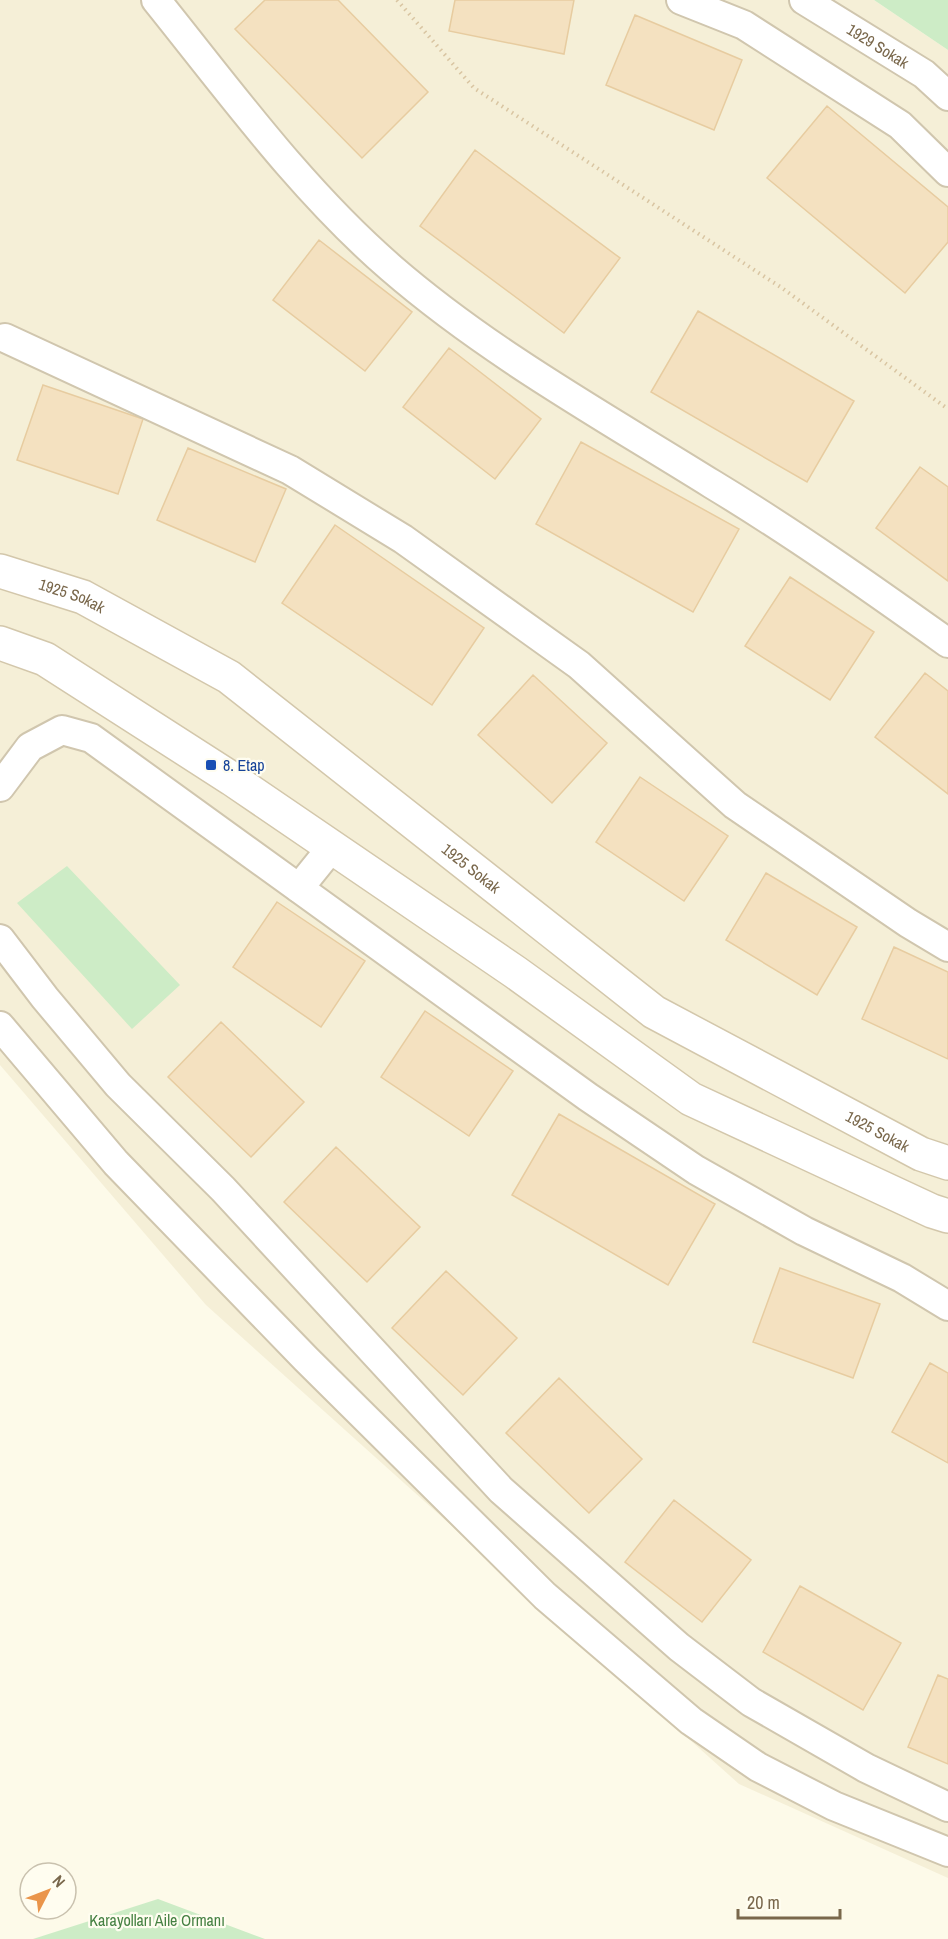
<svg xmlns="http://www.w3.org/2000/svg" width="948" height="1939" font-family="'Archivo Narrow',sans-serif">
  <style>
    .residential { fill: #f5efd7 }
    .green { fill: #cdecc6 }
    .building { fill: #f4e1c0; stroke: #e7cca0; stroke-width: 1.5 }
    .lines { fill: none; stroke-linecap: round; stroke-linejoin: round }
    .minor-casing { stroke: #d0c6ae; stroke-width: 32 }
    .secondary-casing { stroke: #d3c7ab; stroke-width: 36 }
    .path { stroke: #d9c5a2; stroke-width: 4; stroke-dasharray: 1.5 4.5; stroke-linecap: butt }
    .minor { stroke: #fff; stroke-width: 28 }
    .secondary { stroke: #fff; stroke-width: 33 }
    .transit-dot { fill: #1a4fb4; stroke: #fffdf0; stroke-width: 2 }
    .labels { text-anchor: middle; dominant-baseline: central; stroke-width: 4.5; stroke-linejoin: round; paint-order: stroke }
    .street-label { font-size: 16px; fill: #79674b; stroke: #fffdf0 }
    .transit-label { font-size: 16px; fill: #164399; stroke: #fffdf0; text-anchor: start }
    .park-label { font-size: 16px; fill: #458042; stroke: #fffdf0 }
  </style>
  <rect width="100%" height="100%" fill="#fdfae9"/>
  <path class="residential" d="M0,0H874L948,50V1878L739,1784L206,1305L0,1065Z"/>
  <path class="green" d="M874,0H948V50Z
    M67,866L180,985L132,1029L17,903Z
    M158,1899L265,1939H33Z"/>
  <path class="building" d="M265,0H338L428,92L362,158L235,29Z
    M455,0H574L564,54L449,31Z
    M635,15L742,60L714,130L606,85Z
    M827,106L948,207V242L905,293L767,178Z
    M475,150L620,258L564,333L420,226Z
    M319,240L412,312L365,371L273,300Z
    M698,311L854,401L807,482L651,392Z
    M449,348L541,419L495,479L403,407Z
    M43,385L143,419L118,494L17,460Z
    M581,442L739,529L693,612L536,524Z
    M188,448L286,489L255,562L157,520Z
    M920,467L948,487V581L876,528Z
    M335,525L484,628L432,705L282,603Z
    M790,577L874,632L830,700L745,646Z
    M925,673L948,691V794L875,737Z
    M533,675L607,743L552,803L478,735Z
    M640,777L728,836L684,901L596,842Z
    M766,873L857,927L817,995L726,940Z
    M277,902L365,961L321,1027L233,967Z
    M894,947L948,972V1059L862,1019Z
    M425,1011L513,1071L469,1136L381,1077Z
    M221,1022L304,1102L251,1157L168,1077Z
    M559,1114L715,1204L668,1285L512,1195Z
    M336,1147L420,1227L367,1282L284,1202Z
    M780,1268L880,1304L853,1378L753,1342Z
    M446,1271L517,1338L463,1395L392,1328Z
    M930,1363L948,1373V1463L892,1432Z
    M559,1378L642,1459L589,1513L506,1433Z
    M674,1500L751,1560L702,1622L625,1562Z
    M800,1586L901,1643L863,1710L763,1652Z
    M938,1675L948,1679V1764L908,1747Z"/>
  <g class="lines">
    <defs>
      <g id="minor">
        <path d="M156,0C230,92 301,190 391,268C488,352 603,416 712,484C793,533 871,588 948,643"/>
        <path d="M681,0L744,25L900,125L948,172"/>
        <path id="s1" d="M804,0L924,74L948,96"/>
        <path d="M5,338L290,470L403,539L579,665L735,805L908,923L948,947"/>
        <path d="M0,787L30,747L62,730L91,738L588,1097L696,1170L804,1231L902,1278L948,1306"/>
        <path d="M299,888L332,847"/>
        <path d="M0,939L45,998L118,1085L223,1189L501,1490L679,1647L751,1702L866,1768L948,1807"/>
        <path d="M0,1026L116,1163L306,1359L545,1596L691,1721L758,1767L834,1806L948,1852"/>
      </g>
      <g id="secondary">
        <path id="s2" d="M0,571L83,597L229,677L654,1012L921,1154L948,1163"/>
        <path d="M0,643L45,659L232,779L515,972L691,1099L932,1211L948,1216"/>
      </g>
    </defs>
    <use href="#minor" class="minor-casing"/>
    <use href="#secondary" class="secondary-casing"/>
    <path class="path" d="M397,0L474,88L782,288L948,409"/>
    <use href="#minor" class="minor"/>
    <use href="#secondary" class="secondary"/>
  </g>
  <rect class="transit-dot" x="205" y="759" width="12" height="12" rx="3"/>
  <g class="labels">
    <g class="street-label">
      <text stroke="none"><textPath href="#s1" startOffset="87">1929 Sokak</textPath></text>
      <text stroke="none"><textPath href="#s2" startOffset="76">1925 Sokak</textPath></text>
      <text stroke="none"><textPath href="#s2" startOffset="562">1925 Sokak</textPath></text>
      <text stroke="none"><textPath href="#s2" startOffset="1048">1925 Sokak</textPath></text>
    </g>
    <g class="transit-label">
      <text x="223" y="765">8. Etap</text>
    </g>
    <g class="park-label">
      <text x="157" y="1920">Karayolları Aile Ormanı</text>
    </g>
  </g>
  <g transform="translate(48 1891) rotate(48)"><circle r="28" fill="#fffdf0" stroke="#c9c1ae" stroke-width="1.5"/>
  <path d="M0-4.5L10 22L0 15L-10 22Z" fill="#ea954b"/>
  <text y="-9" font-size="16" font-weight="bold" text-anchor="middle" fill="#79674b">N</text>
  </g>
  <path d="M738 1909v9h102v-9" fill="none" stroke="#79674b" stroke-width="3"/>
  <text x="747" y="1909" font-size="18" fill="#79674b" stroke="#fffdf0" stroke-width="4.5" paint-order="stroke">20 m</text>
</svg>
